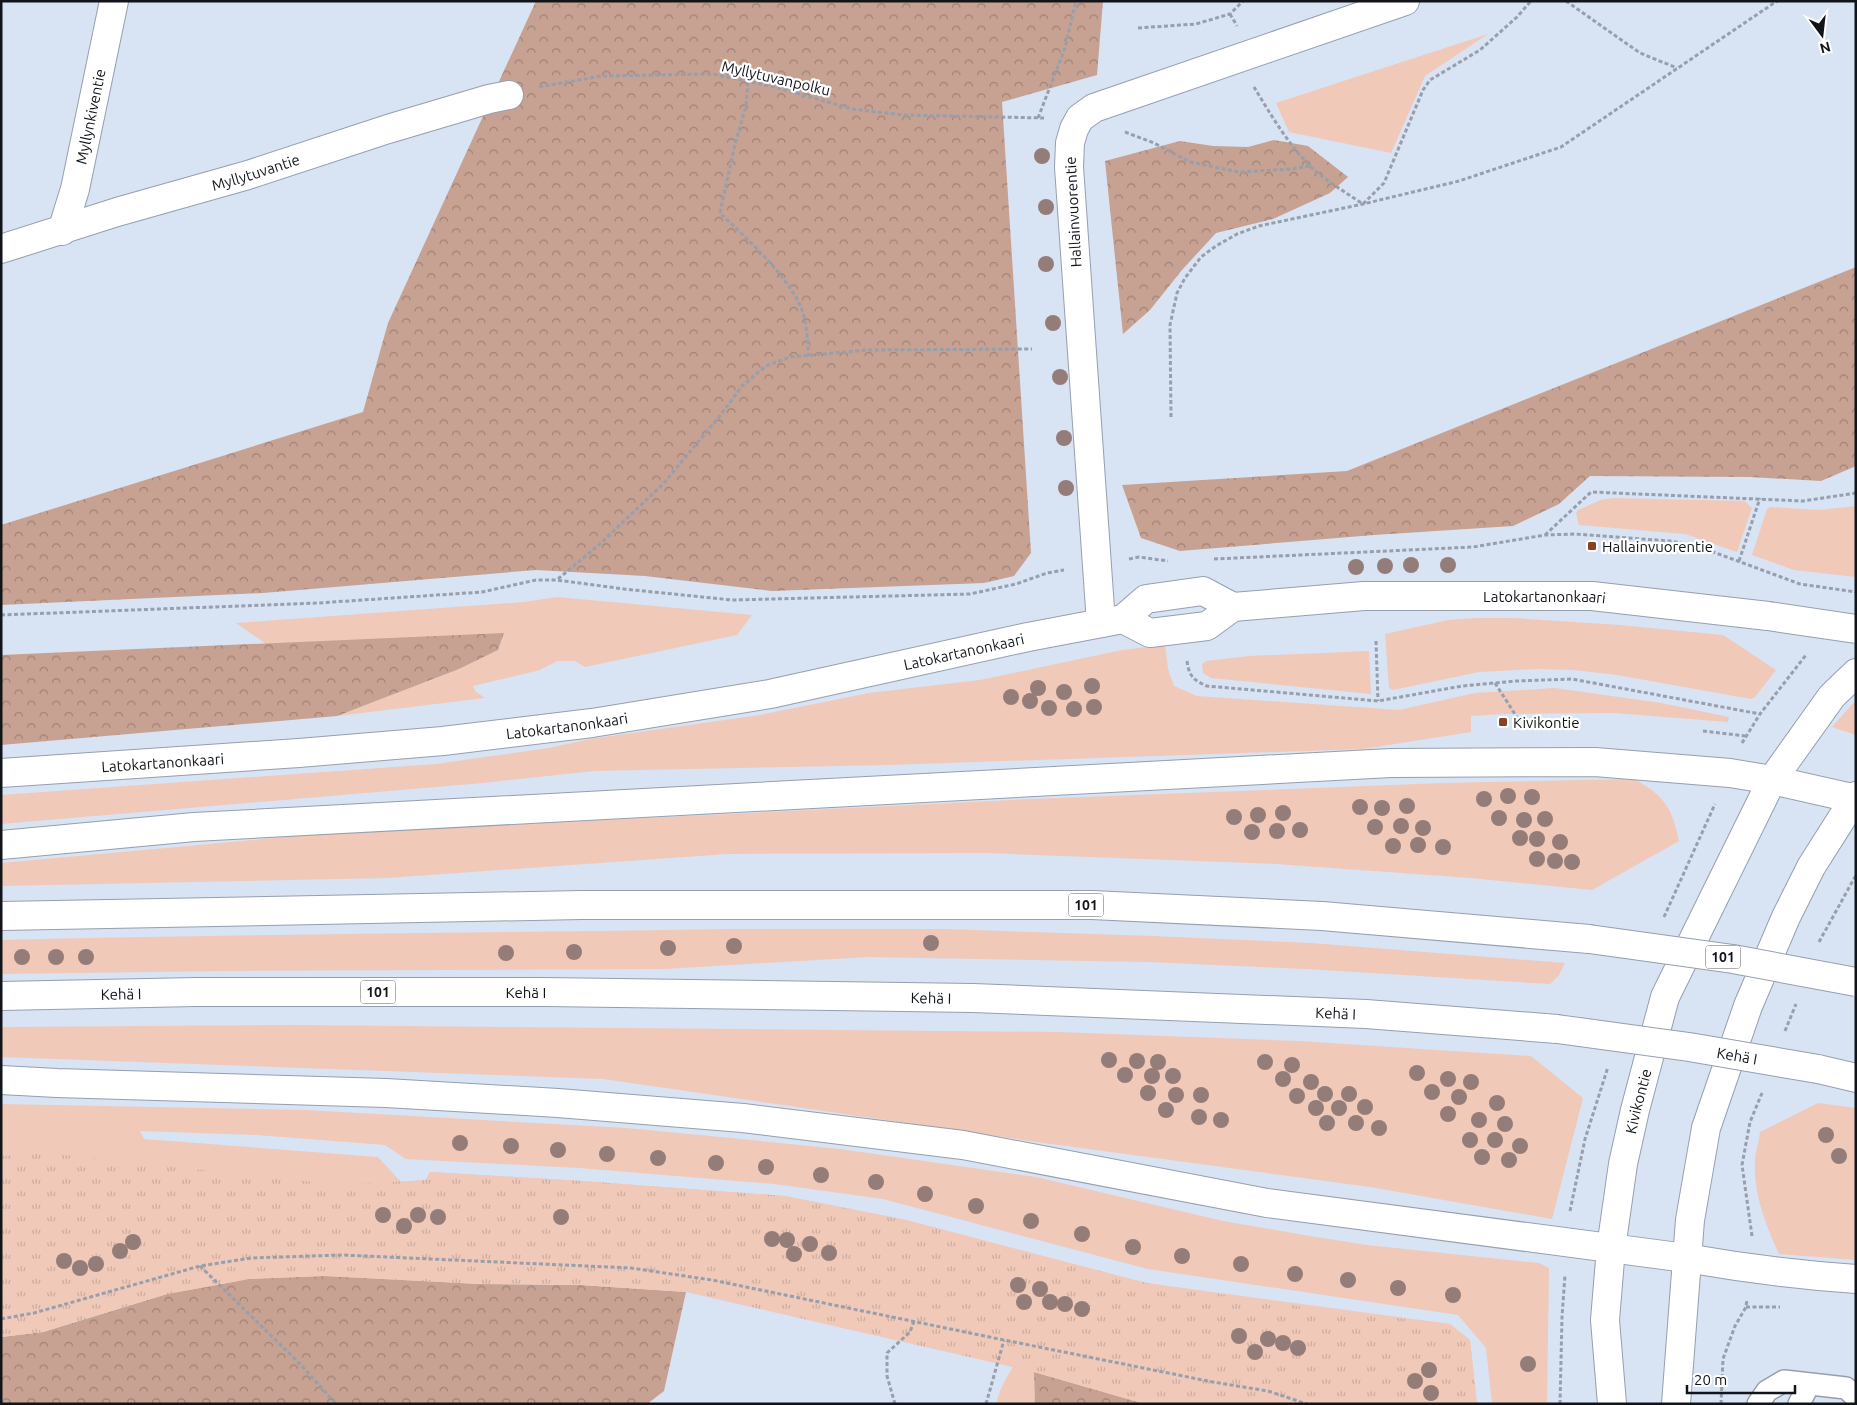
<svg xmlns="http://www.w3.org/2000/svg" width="1857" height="1405" font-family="Ubuntu,sans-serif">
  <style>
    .green { fill: #f0c9b9 }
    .forest { fill: url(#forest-crowns) }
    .park { fill: url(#park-tufts) }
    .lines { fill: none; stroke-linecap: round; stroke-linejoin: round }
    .lane-casing { stroke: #959faf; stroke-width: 24 }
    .street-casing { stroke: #959faf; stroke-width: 30 }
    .secondary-casing { stroke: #959faf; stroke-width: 30 }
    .highway-casing { stroke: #959faf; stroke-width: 30 }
    .path { stroke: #979fad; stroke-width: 3; stroke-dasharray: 4 2.5; stroke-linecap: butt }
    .lane { stroke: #fff; stroke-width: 21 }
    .street { stroke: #fff; stroke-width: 28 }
    .secondary { stroke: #fff; stroke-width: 28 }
    .highway { stroke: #fff; stroke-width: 28 }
    .secondary-bridge-casing { stroke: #959faf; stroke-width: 30; stroke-linecap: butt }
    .highway-bridge-casing { stroke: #959faf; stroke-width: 30; stroke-linecap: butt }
    .secondary-bridge { stroke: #fff; stroke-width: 28 }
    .highway-bridge { stroke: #fff; stroke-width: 28 }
    .tree { fill: #947d79 }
    .poi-dot { fill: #894122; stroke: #fff; stroke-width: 2 }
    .labels { text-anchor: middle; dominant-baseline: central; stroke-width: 4.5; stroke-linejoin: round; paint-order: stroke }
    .shield { fill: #fff; stroke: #585b5f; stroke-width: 1 }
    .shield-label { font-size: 14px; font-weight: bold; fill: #11151a }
    .street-label { font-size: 15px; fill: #11151a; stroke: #fff }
    .poi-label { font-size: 15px; fill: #11151a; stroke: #fff; text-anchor: start }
  </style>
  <defs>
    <pattern id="forest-crowns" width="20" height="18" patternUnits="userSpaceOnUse" patternTransform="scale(1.25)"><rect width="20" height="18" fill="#c7a192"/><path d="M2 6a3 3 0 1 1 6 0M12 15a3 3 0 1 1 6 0" fill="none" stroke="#a08276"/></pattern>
    <pattern id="park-tufts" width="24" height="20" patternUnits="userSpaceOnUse" patternTransform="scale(1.25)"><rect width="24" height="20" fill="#f0c9b9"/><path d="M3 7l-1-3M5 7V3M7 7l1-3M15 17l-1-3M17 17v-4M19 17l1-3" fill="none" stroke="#cdac9e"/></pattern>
  </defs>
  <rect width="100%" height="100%" fill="#d8e3f4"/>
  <path class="green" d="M1488,34L1425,76L1391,153L1289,132L1276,103Z
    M1613,498L1745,501L1752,508L1737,552L1685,534L1579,525L1576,513L1578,510L1601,500Z
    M1856,506V577L1794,570L1752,555L1767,509L1770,507L1819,510Z
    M557,597L752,615L737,635L585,667L575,661H557L540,670L473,686L476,692L485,698L337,716L459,669L498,650L504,634L266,644L236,623L524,602Z
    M1477,618H1514L1620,625L1723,635L1776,670L1755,697L1751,699L1617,675L1574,670L1537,669L1479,672L1393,690L1389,688L1385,634L1448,620Z
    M1165,645L1168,669L1174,686L1197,696L1399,710L1475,693L1555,688L1661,703L1729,717L1728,722L1614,713L1504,714L1471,716V732L1363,749L888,765L594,771L483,783L1,824V795L436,764L549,748L590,739L760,715L869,693L980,680L1122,650Z
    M1369,651L1371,694L1211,678L1203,673L1202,664L1206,661L1249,656Z
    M1856,700V735L1832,727Z
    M1634,779C1665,796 1672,808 1679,841L1592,890L1471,878L1276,864L986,853L727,854L387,878L1,886V863L318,834L1032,799L1442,783Z
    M730,929H945L1153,936L1311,943L1565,963L1559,975L1550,984L1306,969L1148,962L868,957L664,969L224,971L1,974V940C244,934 487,933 730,929Z
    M291,1025L1058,1032L1299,1041L1531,1056L1583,1098L1552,1219L1370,1187L1044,1143L603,1079L1,1057V1027Z
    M1818,1103L1856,1108V1260L1779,1254C1766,1225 1754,1196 1755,1163C1755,1153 1759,1142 1760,1132Z
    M1,1104L305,1110L626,1128L721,1137L840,1149L1036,1177L1223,1221L1316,1237L1367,1245L1539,1263L1549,1268L1547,1404H1492L1486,1348L1458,1315L1148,1269L883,1199L774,1184L579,1168L406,1159L385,1145L257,1135L140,1131L144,1139L378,1157L401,1182L426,1180L430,1172L582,1181L785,1196L906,1220L1146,1283L1450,1324L1470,1340L1477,1404L739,1272L1,1301Z
    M1023,1355L1145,1404L1034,1372L1035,1404H996C1001,1385 1010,1369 1023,1355Z"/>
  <path class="forest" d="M536,1H1103L1097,75L1002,102L1031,553L1014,576L984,583L772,591L645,576L536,570L263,593L1,605V525L363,412L388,323Z
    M1274,140L1308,146L1348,177L1330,193L1273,219L1216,233L1182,270L1150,310L1123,334L1105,161L1180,141L1213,146L1248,147Z
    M1856,267V466L1821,481L1749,477L1590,476L1559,504L1513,526L1374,535L1180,551L1141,538L1122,485L1347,471Z
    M504,633L498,650L459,669L337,716L1,745V655Z
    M325,1276L480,1284L581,1285L686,1292L664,1391L647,1404H1V1337L43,1332L167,1294L249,1279Z
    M1034,1372L1145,1404H1035Z"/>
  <path class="park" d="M45,1153L343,1185L426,1180L430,1172L582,1181L785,1196L906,1220L1146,1283L1312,1308L1450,1324L1470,1340L1477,1404H1145L1034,1372L686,1292L581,1285L480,1284L325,1276L249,1279L167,1294L43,1332L1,1337V1156Z"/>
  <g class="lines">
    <defs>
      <path id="lane" d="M1758,1404L1767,1391L1784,1381L1846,1388L1856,1397
        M1799,1404L1809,1384"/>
      <g id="street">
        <path id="s1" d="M62,231L75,189L114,1"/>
        <path id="s2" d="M1,249L117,212L248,175L388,129L489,99L509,95"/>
        <path d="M1101,623L1069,167L1070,143L1074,129L1080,118L1094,108L1405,1"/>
      </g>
      <g id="secondary">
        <path id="s3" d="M1123,619L1150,633L1207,626L1233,607L1364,596H1592L1768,616"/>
        <path id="s4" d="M1,773L299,753L443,741L592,723L770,694L1028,637L1123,619L1146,599L1203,591L1233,607"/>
        <path id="s5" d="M1612,1404L1605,1320L1611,1248L1623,1164L1635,1110L1665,997L1772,780L1832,696L1856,673"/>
        <path d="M1676,1404L1690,1220L1706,1128L1748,1006L1786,917L1811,867L1856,796"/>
      </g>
      <g id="highway">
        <path d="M1,845L194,827L1391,763L1595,762L1730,773L1772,780L1856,799"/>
        <path d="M1,916L581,905H1092L1322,916L1589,939"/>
        <path id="s6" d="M1,996L196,992H545L973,998L1366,1014L1557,1029"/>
        <path d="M1818,1069L1856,1078"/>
        <path d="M1,1080L57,1083L386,1093L558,1103L743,1118L963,1145L1267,1203L1686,1258C1743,1268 1799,1275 1856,1279"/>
      </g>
    </defs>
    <use href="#lane" class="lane-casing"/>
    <use href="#street" class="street-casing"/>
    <use href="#secondary" class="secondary-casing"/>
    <use href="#highway" class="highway-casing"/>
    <path class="path" d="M1566,1L1640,53L1677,68
      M1230,14L1237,26
      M1138,28L1196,24L1230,14L1243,1
      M748,82L746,106L735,144L720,213C746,238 783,271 799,303C807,318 807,339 809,356
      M539,87L601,76L712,74L775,87L852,109L903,115L1044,118
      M1254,87C1271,115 1293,153 1319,174C1333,185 1348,194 1363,204L1384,183L1423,90L1430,80L1480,50L1517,17L1531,1
      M1038,118L1065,48L1076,1
      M1125,132L1154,143L1190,162L1239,172L1292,169L1310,166
      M1171,417L1170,325L1177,293L1185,278L1201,257L1216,246L1237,234L1259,226L1363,204L1459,181L1561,147L1777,1
      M1545,535L1591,492L1803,501L1856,493
      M1129,559L1139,557L1168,561
      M1214,559L1473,547L1545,535L1575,534L1670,541L1697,546L1800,584L1856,592
      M1739,561L1760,498
      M558,579L601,543L663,484L719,417L742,386L766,366L790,357L867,350L1032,349
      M1,615L318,603L482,592L536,580H557L624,589L732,600L970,594L1016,584L1047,573L1064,570
      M1376,641L1378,701
      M1187,661C1189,676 1193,680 1207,686L1378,701L1462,686L1516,681L1572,679L1760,714
      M1495,683L1520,722
      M1703,731L1745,736
      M1742,743L1760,714L1806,655
      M1664,917L1715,804
      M1819,942L1856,875
      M1785,1031L1796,1004
      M1570,1211L1585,1139L1608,1067
      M1752,1236L1742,1165L1750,1122L1762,1093
      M200,1266L300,1364L336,1404
      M1746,1307H1780
      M1,1319L34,1313L200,1266L251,1258L342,1255L631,1268L712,1280L1004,1340L1213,1382L1268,1391L1307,1404
      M895,1404L887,1376V1353L910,1332L914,1321
      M986,1404L1004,1340
      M1560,1404L1562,1317L1565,1275
      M1721,1404L1723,1359L1735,1326L1746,1307L1747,1299"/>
    <use href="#lane" class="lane"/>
    <use href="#street" class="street"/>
    <use href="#secondary" class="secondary"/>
    <use href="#highway" class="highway"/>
    <defs>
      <path id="secondary-bridge" d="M1768,616L1856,629"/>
      <g id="highway-bridge">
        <path d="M1589,939L1733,959L1856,982"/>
        <path id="s7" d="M1557,1029L1689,1047L1818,1069"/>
      </g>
    </defs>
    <use href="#secondary-bridge" class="secondary-bridge-casing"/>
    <use href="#highway-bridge" class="highway-bridge-casing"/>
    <use href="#secondary-bridge" class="secondary-bridge"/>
    <use href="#highway-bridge" class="highway-bridge"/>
  </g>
  <g class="tree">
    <circle cx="1042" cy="156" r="8"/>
    <circle cx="1046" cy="207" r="8"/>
    <circle cx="1046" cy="264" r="8"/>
    <circle cx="1053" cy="323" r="8"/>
    <circle cx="1060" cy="377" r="8"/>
    <circle cx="1064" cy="438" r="8"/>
    <circle cx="1066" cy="488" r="8"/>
    <circle cx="1411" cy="565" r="8"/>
    <circle cx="1448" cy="565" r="8"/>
    <circle cx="1385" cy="566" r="8"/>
    <circle cx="1356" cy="567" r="8"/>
    <circle cx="1092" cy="686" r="8"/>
    <circle cx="1038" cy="688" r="8"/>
    <circle cx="1064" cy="692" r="8"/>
    <circle cx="1011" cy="697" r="8"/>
    <circle cx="1030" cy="701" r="8"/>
    <circle cx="1094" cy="707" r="8"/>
    <circle cx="1049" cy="708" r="8"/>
    <circle cx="1074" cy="709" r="8"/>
    <circle cx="1508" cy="796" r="8"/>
    <circle cx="1532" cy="797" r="8"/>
    <circle cx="1484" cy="799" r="8"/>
    <circle cx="1407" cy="806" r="8"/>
    <circle cx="1360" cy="807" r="8"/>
    <circle cx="1382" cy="808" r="8"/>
    <circle cx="1283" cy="813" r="8"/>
    <circle cx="1258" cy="815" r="8"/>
    <circle cx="1234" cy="817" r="8"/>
    <circle cx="1499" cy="818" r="8"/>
    <circle cx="1545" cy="819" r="8"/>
    <circle cx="1524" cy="820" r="8"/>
    <circle cx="1401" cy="826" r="8"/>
    <circle cx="1375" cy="827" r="8"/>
    <circle cx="1423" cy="828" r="8"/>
    <circle cx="1300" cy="830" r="8"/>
    <circle cx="1277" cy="831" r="8"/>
    <circle cx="1252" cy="832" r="8"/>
    <circle cx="1520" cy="838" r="8"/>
    <circle cx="1537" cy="839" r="8"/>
    <circle cx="1560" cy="842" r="8"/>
    <circle cx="1418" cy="845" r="8"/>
    <circle cx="1393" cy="846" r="8"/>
    <circle cx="1443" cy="847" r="8"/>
    <circle cx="1537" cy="859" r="8"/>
    <circle cx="1555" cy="861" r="8"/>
    <circle cx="1572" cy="862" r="8"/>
    <circle cx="931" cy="943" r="8"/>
    <circle cx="734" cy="946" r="8"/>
    <circle cx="668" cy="948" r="8"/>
    <circle cx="574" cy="952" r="8"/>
    <circle cx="506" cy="953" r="8"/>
    <circle cx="22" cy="957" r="8"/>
    <circle cx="56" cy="957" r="8"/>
    <circle cx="86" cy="957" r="8"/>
    <circle cx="1109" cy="1060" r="8"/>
    <circle cx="1137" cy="1061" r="8"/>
    <circle cx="1158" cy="1062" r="8"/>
    <circle cx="1265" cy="1062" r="8"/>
    <circle cx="1292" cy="1065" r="8"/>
    <circle cx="1417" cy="1073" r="8"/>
    <circle cx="1125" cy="1075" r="8"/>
    <circle cx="1152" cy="1076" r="8"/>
    <circle cx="1173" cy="1076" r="8"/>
    <circle cx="1283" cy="1079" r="8"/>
    <circle cx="1448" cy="1079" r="8"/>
    <circle cx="1311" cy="1082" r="8"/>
    <circle cx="1471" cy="1082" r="8"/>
    <circle cx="1432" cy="1092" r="8"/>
    <circle cx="1148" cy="1093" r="8"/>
    <circle cx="1325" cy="1094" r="8"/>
    <circle cx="1349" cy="1094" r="8"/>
    <circle cx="1176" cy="1095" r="8"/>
    <circle cx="1201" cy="1095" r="8"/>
    <circle cx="1297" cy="1096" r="8"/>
    <circle cx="1459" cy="1097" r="8"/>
    <circle cx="1497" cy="1103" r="8"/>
    <circle cx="1365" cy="1107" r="8"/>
    <circle cx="1316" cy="1108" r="8"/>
    <circle cx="1339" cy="1108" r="8"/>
    <circle cx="1166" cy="1110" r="8"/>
    <circle cx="1448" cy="1114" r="8"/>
    <circle cx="1199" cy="1117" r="8"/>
    <circle cx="1221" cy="1120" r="8"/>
    <circle cx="1479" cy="1120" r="8"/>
    <circle cx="1327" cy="1123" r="8"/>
    <circle cx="1356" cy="1123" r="8"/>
    <circle cx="1505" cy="1124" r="8"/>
    <circle cx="1379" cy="1128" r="8"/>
    <circle cx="1826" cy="1135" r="8"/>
    <circle cx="1470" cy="1140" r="8"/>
    <circle cx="1495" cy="1140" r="8"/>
    <circle cx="460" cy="1143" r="8"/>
    <circle cx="511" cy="1146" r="8"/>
    <circle cx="1520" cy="1146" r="8"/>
    <circle cx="558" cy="1150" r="8"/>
    <circle cx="607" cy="1154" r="8"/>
    <circle cx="1839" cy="1156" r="8"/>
    <circle cx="1482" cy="1157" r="8"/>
    <circle cx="658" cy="1158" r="8"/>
    <circle cx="1509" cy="1160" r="8"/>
    <circle cx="716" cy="1163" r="8"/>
    <circle cx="766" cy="1167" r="8"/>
    <circle cx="821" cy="1175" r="8"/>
    <circle cx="876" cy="1182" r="8"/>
    <circle cx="925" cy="1194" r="8"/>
    <circle cx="976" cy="1206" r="8"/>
    <circle cx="383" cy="1215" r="8"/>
    <circle cx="418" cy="1215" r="8"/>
    <circle cx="438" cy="1217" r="8"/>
    <circle cx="561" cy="1217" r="8"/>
    <circle cx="1031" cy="1221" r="8"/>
    <circle cx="404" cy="1226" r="8"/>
    <circle cx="1082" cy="1234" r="8"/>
    <circle cx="772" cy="1239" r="8"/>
    <circle cx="787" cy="1240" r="8"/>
    <circle cx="133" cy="1242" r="8"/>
    <circle cx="810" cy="1244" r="8"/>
    <circle cx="1133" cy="1247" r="8"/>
    <circle cx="120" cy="1251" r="8"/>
    <circle cx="829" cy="1253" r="8"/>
    <circle cx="794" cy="1254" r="8"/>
    <circle cx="1182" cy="1256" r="8"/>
    <circle cx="64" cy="1261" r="8"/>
    <circle cx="96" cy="1264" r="8"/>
    <circle cx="1241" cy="1264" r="8"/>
    <circle cx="80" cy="1268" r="8"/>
    <circle cx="1295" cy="1274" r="8"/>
    <circle cx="1348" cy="1280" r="8"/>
    <circle cx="1018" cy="1285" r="8"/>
    <circle cx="1398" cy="1288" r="8"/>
    <circle cx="1040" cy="1289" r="8"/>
    <circle cx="1453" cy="1295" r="8"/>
    <circle cx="1024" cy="1302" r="8"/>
    <circle cx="1050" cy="1302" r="8"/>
    <circle cx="1065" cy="1304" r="8"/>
    <circle cx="1082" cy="1309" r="8"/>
    <circle cx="1239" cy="1336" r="8"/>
    <circle cx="1268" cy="1339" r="8"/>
    <circle cx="1283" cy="1343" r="8"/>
    <circle cx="1298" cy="1348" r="8"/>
    <circle cx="1255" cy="1352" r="8"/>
    <circle cx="1528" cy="1364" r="8"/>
    <circle cx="1429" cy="1370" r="8"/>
    <circle cx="1415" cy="1381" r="8"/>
    <circle cx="1431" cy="1393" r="8"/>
  </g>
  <g class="poi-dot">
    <rect x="1587" y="541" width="10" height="10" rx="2.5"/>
    <rect x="1498" y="717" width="10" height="10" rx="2.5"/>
  </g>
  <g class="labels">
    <g class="shield">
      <rect x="1068.5" y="893.5" width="35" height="23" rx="4"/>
      <rect x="1705.5" y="945.5" width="35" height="23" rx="4"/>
      <rect x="360.5" y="980.5" width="35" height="23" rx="4"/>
    </g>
    <g class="shield-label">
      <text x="1086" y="905">101</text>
      <text x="1723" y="957">101</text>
      <text x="378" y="992">101</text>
    </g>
    <g class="street-label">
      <text transform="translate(776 78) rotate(13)">Myllytuvanpolku</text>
      <text stroke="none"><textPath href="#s1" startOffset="118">Myllynkiventie</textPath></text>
      <text stroke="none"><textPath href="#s2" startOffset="266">Myllytuvantie</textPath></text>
      <text transform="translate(1073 212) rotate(-93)">Hallainvuorentie</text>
      <text stroke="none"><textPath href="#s3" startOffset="432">Latokartanonkaari</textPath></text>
      <text stroke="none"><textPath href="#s4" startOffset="972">Latokartanonkaari</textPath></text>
      <text stroke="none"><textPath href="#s4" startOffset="568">Latokartanonkaari</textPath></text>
      <text stroke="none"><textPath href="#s4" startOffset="162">Latokartanonkaari</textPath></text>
      <text stroke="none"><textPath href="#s6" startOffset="525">Kehä I</textPath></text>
      <text stroke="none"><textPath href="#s6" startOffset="120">Kehä I</textPath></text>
      <text stroke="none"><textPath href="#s6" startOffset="930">Kehä I</textPath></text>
      <text stroke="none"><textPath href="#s6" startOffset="1335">Kehä I</textPath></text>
      <text stroke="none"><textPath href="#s7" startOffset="182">Kehä I</textPath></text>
      <text stroke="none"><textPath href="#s5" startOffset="306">Kivikontie</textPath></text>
    </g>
    <g class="poi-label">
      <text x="1602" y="546">Hallainvuorentie</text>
      <text x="1513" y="722">Kivikontie</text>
    </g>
  </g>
  <rect width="1857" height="1405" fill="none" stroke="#11151a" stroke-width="5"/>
  <g transform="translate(1822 35) rotate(165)" stroke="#ffffff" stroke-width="4" paint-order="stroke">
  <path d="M0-4L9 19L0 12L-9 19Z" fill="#11151a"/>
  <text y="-8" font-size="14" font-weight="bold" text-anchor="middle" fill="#11151a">N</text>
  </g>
  <path d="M1687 1385v8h108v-8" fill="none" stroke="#11151a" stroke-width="2.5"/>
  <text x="1694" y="1385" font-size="15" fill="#11151a" stroke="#ffffff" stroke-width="4" paint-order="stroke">20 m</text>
</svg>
